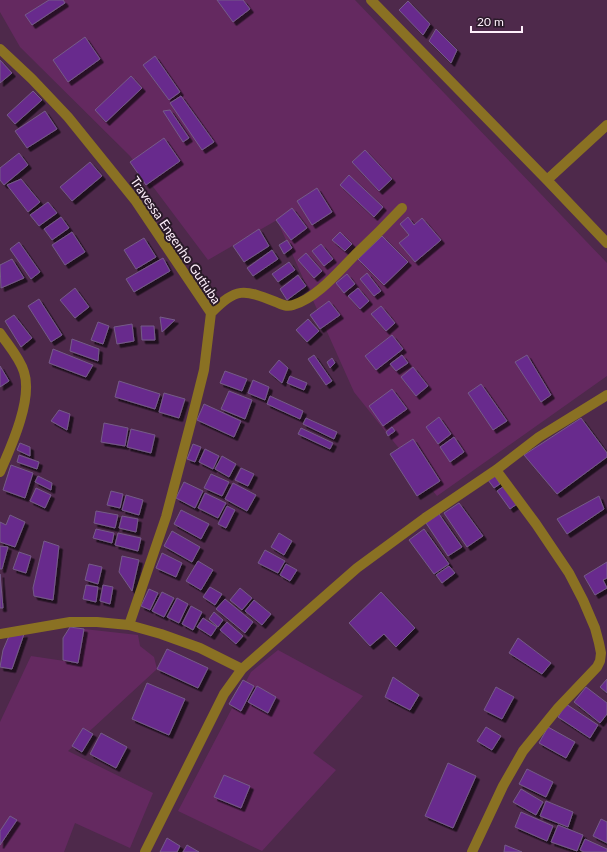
<svg xmlns="http://www.w3.org/2000/svg" width="607" height="852" font-family="Lato,sans-serif">
  <style>
    .green { fill: #642960 }
    .building { fill: #682a8d; stroke: #755b88; filter: url(#shadow) }
    .lines { fill: none; stroke-linecap: round; stroke-linejoin: round }
    .street { stroke: #8a7123; stroke-width: 10 }
    .labels { text-anchor: middle; dominant-baseline: central; stroke-width: 4; stroke-linejoin: round; paint-order: stroke }
    .street-label { font-size: 13px; fill: #feeffb; stroke: #2a1a29 }
  </style>
  <defs>
    <filter id="shadow"><feDropShadow dx="3.5" dy="3.5" stdDeviation="0" flood-color="#0009"/></filter>
  </defs>
  <rect width="100%" height="100%" fill="#4e294b"/>
  <path class="green" d="M0,0H355L607,263V376L437,496L354,392L277,220L208,260L130,156L20,47L0,12Z
    M84,629L138,635L140,646L154,657L157,669L68,751L153,793L130,848L75,823L64,852H0V722L31,656L78,663Z
    M278,650L363,696L313,753L336,770L262,851L178,811L251,672Z"/>
  <path class="building" d="M49,0H63L65,3L32,25L25,15Z
    M217,0H243L250,9L233,22Z
    M408,1L430,24L423,35L399,10Z
    M436,29L457,50L451,63L429,41Z
    M85,37L100,59L68,82L53,60Z
    M155,56L180,92L169,100L143,65Z
    M0,60L12,73L0,83Z
    M131,76L142,88L106,122L95,110Z
    M33,91L42,100L15,124L7,115Z
    M181,96L214,142L202,150L170,103Z
    M170,110L189,138L183,142L163,111Z
    M45,111L57,129L27,148L15,131Z
    M164,138L180,161L146,185L130,162Z
    M365,150L392,179L379,191L352,162Z
    M19,153L28,165L4,185L0,180V168Z
    M90,162L102,176L72,201L60,187Z
    M349,175L383,207L374,217L340,185Z
    M21,179L40,202L28,212L7,185Z
    M317,188L332,212L312,225L297,201Z
    M48,202L57,213L39,226L30,215Z
    M292,208L307,228L291,240L276,220Z
    M61,217L69,228L52,240L44,229Z
    M408,217L414,225L422,218L441,240L415,262L399,243L409,235L400,224Z
    M259,229L269,246L244,262L233,246Z
    M72,232L85,252L65,265L52,245Z
    M340,232L352,244L345,251L332,240Z
    M382,236L408,262L384,285L358,259Z
    M144,238L156,257L136,269L124,250Z
    M287,240L292,248L284,254L279,245Z
    M19,242L40,272L31,279L10,249Z
    M321,244L333,259L324,266L312,251Z
    M272,250L278,259L253,276L247,268Z
    M306,253L322,271L314,278L298,260Z
    M163,258L170,271L134,292L126,279Z
    M12,259L24,278L1,288L0,265Z
    M289,262L295,270L278,282L272,274Z
    M367,273L381,291L374,296L360,279Z
    M347,274L355,284L344,293L336,283Z
    M298,275L306,286L287,300L280,289Z
    M75,288L89,307L75,318L60,300Z
    M358,288L369,301L360,309L348,296Z
    M39,299L62,335L51,342L28,306Z
    M329,301L340,315L320,329L310,315Z
    M381,306L395,323L386,331L371,314Z
    M14,315L32,338L21,347L5,321Z
    M160,317L175,320L162,332Z
    M308,319L319,331L307,342L296,330Z
    M98,322L109,326L103,344L91,340Z
    M132,324L134,341L117,344L114,327Z
    M141,326H154L155,340H142Z
    M392,335L403,349L376,370L365,356Z
    M72,339L99,349L98,361L70,351Z
    M53,349L93,365L86,377L49,363Z
    M314,355L332,381L326,385L308,359Z
    M402,355L408,363L396,371L390,364Z
    M527,355L551,395L541,402L515,362Z
    M332,358L335,363L330,368L327,362Z
    M279,360L288,368L282,383L269,372Z
    M0,366L9,381L0,387Z
    M413,367L428,386L416,396L401,377Z
    M225,371L247,379L242,391L220,383Z
    M290,376L307,383L304,390L287,383Z
    M253,380L269,387L265,400L248,393Z
    M119,381L160,394L155,409L115,397Z
    M481,384L507,421L493,430L468,393Z
    M392,389L407,409L383,426L369,406Z
    M229,391L252,400L245,419L221,409Z
    M164,393L185,399L179,418L159,412Z
    M270,396L303,411L300,419L267,404Z
    M204,404L241,421L234,437L197,420Z
    M59,410L70,414L67,430L51,421Z
    M439,417L451,434L438,444L426,427Z
    M306,418L337,432L334,439L303,424Z
    M581,418L607,453V457L557,494L524,455Z
    M104,423L128,428L125,446L101,442Z
    M392,427L395,431L388,436L386,432Z
    M301,428L333,443L330,449L298,434Z
    M131,429L155,435L151,453L127,447Z
    M454,437L464,452L450,462L440,447Z
    M413,439L440,481L417,496L390,454Z
    M20,443L30,447V456L17,450Z
    M193,444L201,447L195,462L187,459Z
    M205,449L219,456L213,469L199,462Z
    M19,455L39,462L37,469L17,462Z
    M222,456L236,464L229,477L215,469Z
    M11,465L33,473L25,498L3,490Z
    M241,468L254,474L248,486L235,480Z
    M211,474L229,482L222,496L204,488Z
    M38,476L52,483L51,490L35,482Z
    M495,476L500,484L494,488L488,480Z
    M184,482L203,491L195,508L176,498Z
    M233,483L256,495L247,511L225,499Z
    M504,486L517,504L510,509L497,491Z
    M36,488L51,495L45,508L30,501Z
    M111,491L123,494L120,508L107,505Z
    M205,493L226,503L218,518L198,508Z
    M126,495L143,500L139,515L122,510Z
    M599,496L604,509L567,534L557,519Z
    M459,503L483,536L467,547L444,513Z
    M227,506L235,510L226,528L218,524Z
    M181,510L209,524L201,539L174,524Z
    M96,511L118,515L115,528L94,523Z
    M439,514L462,547L448,556L426,523Z
    M10,515L25,522L15,547L0,542V522L6,525Z
    M122,516L138,519L136,532L119,528Z
    M96,529L114,533L112,543L93,538Z
    M424,529L449,564L434,574L409,540Z
    M172,531L200,547L192,562L164,546Z
    M118,533L141,538L138,551L115,545Z
    M279,533L292,541L284,555L271,547Z
    M44,541L59,546L53,600L34,596L33,588Z
    M0,546L8,547L2,569H0Z
    M265,550L285,561L278,573L258,563Z
    M19,552L31,556L26,573L13,569Z
    M162,553L182,563L176,577L156,568Z
    M122,556L139,560L132,591L119,572Z
    M198,561L213,570L201,590L186,581Z
    M607,562V578L603,580L607,588L595,595L584,576Z
    M89,564L102,567L98,584L85,580Z
    M286,564L297,570L290,581L280,575Z
    M449,566L455,573L442,583L436,575Z
    M0,574L3,608H0Z
    M86,585L98,587L96,602L83,599Z
    M103,585L113,587L110,604L100,601Z
    M210,587L222,594L215,605L203,597Z
    M240,588L252,598L242,610L230,600Z
    M149,589L158,593L150,610L141,606Z
    M162,592L174,598L164,617L152,611Z
    M381,592L415,628L396,647L384,634L370,646L349,623Z
    M177,598L188,604L179,623L167,617Z
    M225,599L253,622L245,633L216,609Z
    M254,600L271,614L262,625L245,611Z
    M191,606L202,612L193,630L182,624Z
    M214,612L223,620L218,627L209,619Z
    M203,618L217,627L211,636L197,627Z
    M227,622L243,636L236,644L220,630Z
    M70,627L84,629L78,663L63,660V638Z
    M24,634L12,669L0,667L3,650L9,636Z
    M518,638L551,663L542,674L509,653Z
    M167,649L208,668L198,688L157,669Z
    M393,677L419,695L410,710L385,697Z
    M607,679V693L600,687Z
    M243,680L254,686L241,711L229,704Z
    M147,683L185,699L169,735L132,719Z
    M257,686L276,697L268,713L248,702Z
    M496,687L514,697L502,719L484,710Z
    M586,687L607,703V714L600,723L574,702Z
    M566,704L598,725L590,738L558,717Z
    M486,727L501,736L492,750L477,741Z
    M548,727L575,742L566,758L539,743Z
    M83,728L93,734L82,752L72,746Z
    M101,733L127,747L116,768L90,754Z
    M448,763L476,776L453,828L425,816Z
    M527,769L553,782L546,797L519,784Z
    M224,775L250,786L241,808L214,797Z
    M521,789L543,802L536,815L513,802Z
    M546,801L573,812L568,827L540,816Z
    M521,812L553,826L547,841L515,827Z
    M10,816L17,820L0,845V831Z
    M601,819L607,822V843L593,836Z
    M558,825L583,835L577,851L551,842Z
    M167,838L180,846L177,852H160Z
    M585,839L607,849V852H584L580,850Z
    M187,845L199,852H183Z
    M505,845L522,852H504Z"/>
  <g class="lines">
    <path class="street" d="M371,0L547,180L607,243
      M0,49L32,79L68,117L135,200L211,313L204,370L191,422L166,517L129,625
      M547,180L607,125
      M211,313C237,287 243,289 276,302C282,305 287,307 293,305C317,298 338,272 355,255C371,240 387,224 402,208
      M0,333C8,345 20,358 24,372C33,399 11,447 0,472
      M0,634L70,622H97L129,625L161,634L200,648L242,669
      M145,852L224,694L242,669L357,568L425,518L496,470L539,437L607,395
      M472,852L503,786L523,751L558,708L597,667L600,661L601,653L599,643L595,628L583,600L569,573L536,524L496,470"/>
  </g>
  <g class="labels">
    <g class="street-label">
      <text transform="translate(176 240) rotate(56)">Travessa Engenho Gutiuba</text>
    </g>
  </g>
  <path d="M471 26v6h51v-6" fill="none" stroke="#feeffb" stroke-width="2"/>
  <text x="477" y="26" font-size="12" fill="#feeffb" stroke="#2a1a29" stroke-width="3" paint-order="stroke">20 m</text>
</svg>
